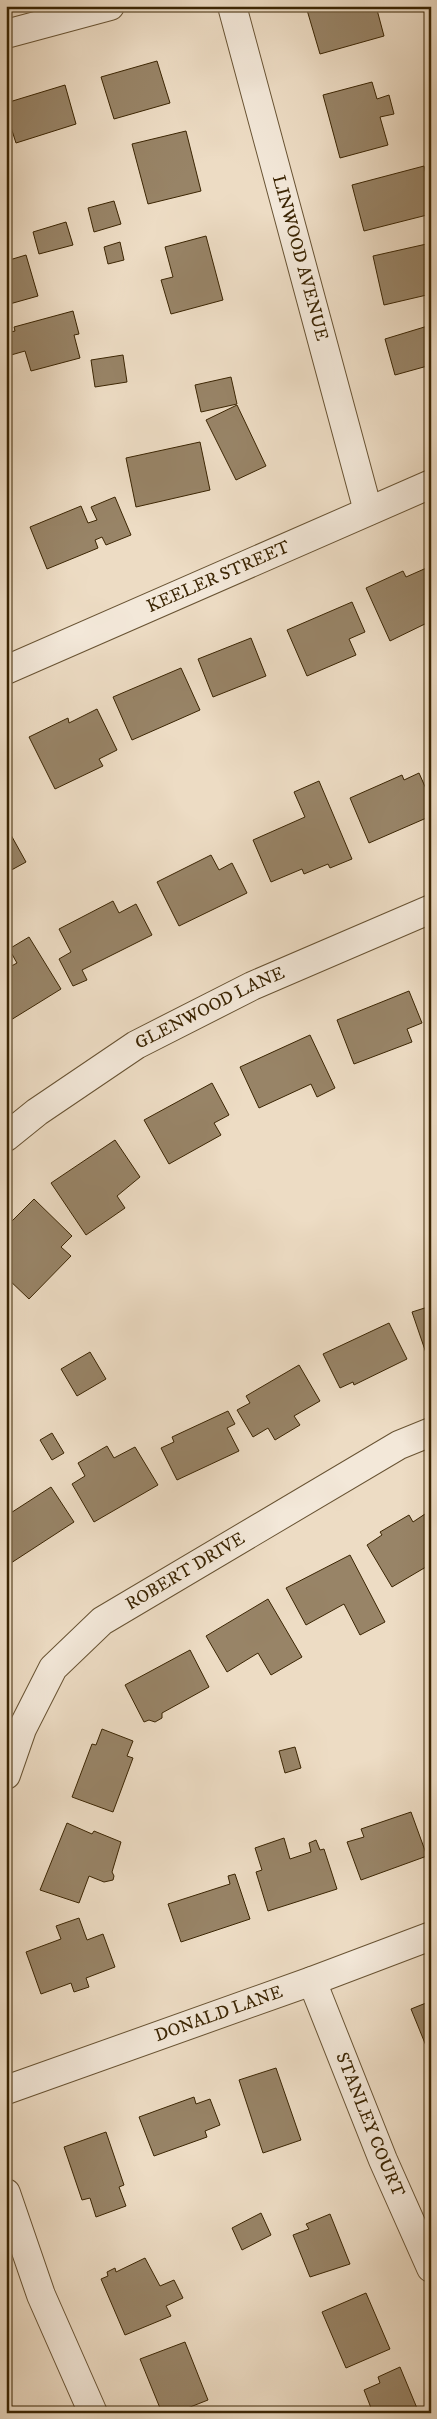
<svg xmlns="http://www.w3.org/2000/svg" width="437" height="2419" font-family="'IM FELL DW Pica',serif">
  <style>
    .building { fill: #988467; stroke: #3b2503 }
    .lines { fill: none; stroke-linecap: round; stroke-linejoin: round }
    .minor-casing { stroke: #685333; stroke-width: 30 }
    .minor { stroke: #f3e8d9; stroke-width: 28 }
    .labels { text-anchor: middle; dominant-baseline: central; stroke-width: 4.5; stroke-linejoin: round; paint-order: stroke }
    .street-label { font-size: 18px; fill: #3b2503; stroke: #f3e8d9 }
  </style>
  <rect width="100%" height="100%" fill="#eddcc4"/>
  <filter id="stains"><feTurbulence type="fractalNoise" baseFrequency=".004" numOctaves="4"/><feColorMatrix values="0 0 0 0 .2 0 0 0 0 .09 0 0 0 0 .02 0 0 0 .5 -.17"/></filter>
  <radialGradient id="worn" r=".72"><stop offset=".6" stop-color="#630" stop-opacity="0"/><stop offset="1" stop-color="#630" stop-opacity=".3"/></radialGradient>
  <path class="building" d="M321,6H376L384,36L320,54L307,10Z
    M157,61L170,103L114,119L101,77Z
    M372,82L377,99L389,95L394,114L380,117L388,145L340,158L323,95Z
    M65,85L76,124L16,143L6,112V103Z
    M186,131L201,191L148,204L132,144Z
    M424,166L431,193V214L364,231L352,185Z
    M114,201L121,224L94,232L88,208Z
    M66,222L73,245L39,254L33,232Z
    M206,236L223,300L171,314L161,280L173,277L165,247Z
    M120,242L124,260L108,264L104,247Z
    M431,243V294L384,305L373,256Z
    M26,255L38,296L6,305V261Z
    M73,311L79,334L74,335L80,358L31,371L25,351L11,355L6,333L15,331L14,327Z
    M431,325V365L395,375L385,339Z
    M123,355L127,382L95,387L91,360Z
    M231,377L237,404L201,412L195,385Z
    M237,405L266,466L236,480L206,420Z
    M200,442L210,490L136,507L126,458Z
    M115,497L131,535L106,545L102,537L95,540L98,548L47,569L30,527L81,506L88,523L97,520L91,507Z
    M431,566V621L390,641L366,588L403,571L406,577Z
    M352,602L365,632L349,639L356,655L307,676L287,630Z
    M251,638L266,676L213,697L198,659Z
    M181,668L200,710L132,740L113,697Z
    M97,709L117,750L99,759L103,766L55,789L29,737L68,718L69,723Z
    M419,773L431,800V816L369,843L350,798L402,775L404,780Z
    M319,781L352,859L330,868L328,864L304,874L302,869L271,882L253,840L305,817L294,792Z
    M11,835L26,862L6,873V837Z
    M211,855L219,870L232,863L247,893L179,926L157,882Z
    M113,901L119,913L136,904L152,935L82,970L87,980L73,986L59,959L71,952L59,929Z
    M29,937L61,989L6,1023V969L17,963L9,949Z
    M409,991L422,1023L407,1029L412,1042L354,1064L337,1020Z
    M310,1035L335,1088L317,1097L311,1084L259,1108L240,1067Z
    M212,1083L229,1115L214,1123L221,1135L169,1164L144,1120Z
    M115,1140L140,1177L117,1196L125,1208L86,1235L51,1183Z
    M34,1199L72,1236L61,1247L71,1256L29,1299L6,1277V1227Z
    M431,1306V1351L426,1353L412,1312Z
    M389,1323L407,1359L354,1385L353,1382L340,1388L323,1354Z
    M90,1352L106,1379L77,1396L61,1369Z
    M299,1365L320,1401L294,1416L300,1425L275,1440L268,1428L253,1437L237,1410L250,1403L246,1396Z
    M228,1411L235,1424L227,1428L239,1451L177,1480L161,1448L174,1442L172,1437Z
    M52,1433L64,1453L52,1460L40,1440Z
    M107,1446L114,1458L135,1447L158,1485L94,1522L72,1484L85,1476L78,1463Z
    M51,1487L74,1522L11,1563L6,1556V1516Z
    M425,1514L431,1524V1551L428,1553L431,1564L392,1587L367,1545L382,1535L380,1532L409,1515L413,1522Z
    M350,1555L385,1622L360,1635L344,1604L306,1625L286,1588Z
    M268,1599L302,1657L271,1675L258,1653L227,1672L206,1636Z
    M190,1650L209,1687L162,1713V1718L155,1722L149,1720L144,1722L125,1685Z
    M102,1729L133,1741L127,1756L133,1758L113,1812L72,1797L92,1744L96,1745Z
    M295,1747L301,1768L285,1773L279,1751Z
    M431,1779V1795L426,1780Z
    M411,1812L427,1856L361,1880L347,1842L364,1837L361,1829Z
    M67,1823L92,1834L94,1831L121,1842L112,1872L114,1876L113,1880L104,1882L89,1876L79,1903L40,1890Z
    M284,1838L290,1859L311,1852L309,1843L316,1840L320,1850L324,1849L337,1889L268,1911L256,1872L262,1870L255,1848Z
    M235,1874L250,1919L181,1942L168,1904L230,1884L228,1876Z
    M79,1918L87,1940L103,1934L115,1967L86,1978L89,1987L74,1992L71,1983L41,1994L26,1952L61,1939L56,1926Z
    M431,2001V2058L411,2009Z
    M276,2068L301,2140L263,2153L239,2080Z
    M194,2097L196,2104L210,2099L220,2125L205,2131L207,2137L154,2156L139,2117Z
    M106,2132L124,2185L119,2187L126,2206L96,2217L90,2198L82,2200L64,2147Z
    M261,2213L271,2235L242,2250L232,2228Z
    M330,2214L350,2264L310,2277L293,2235L309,2229L306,2224Z
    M145,2258L160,2286L174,2280L183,2298L166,2306L171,2316L125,2335L101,2279L108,2276L107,2272L115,2268L116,2272Z
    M366,2293L390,2349L346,2368L322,2312Z
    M185,2342L208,2400L175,2413H162L140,2359Z
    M400,2367L419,2413H373L364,2390L380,2383L378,2377Z"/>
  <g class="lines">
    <defs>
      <g id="minor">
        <path id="s1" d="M232,6L368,511"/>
        <path d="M6,34L110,6"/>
        <path id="s2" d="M6,670L431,484"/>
        <path id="s3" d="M6,1137L37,1112L136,1045L252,986L431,909"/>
        <path id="s4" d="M6,1775L22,1729L53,1668L102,1621L399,1445L431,1432"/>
        <path id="s5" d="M312,1981L383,2160L431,2268"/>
        <path id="s6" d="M6,2090L312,1981L431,1936"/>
        <path d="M6,2193L41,2295L93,2413"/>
      </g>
    </defs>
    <use href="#minor" class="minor-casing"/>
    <use href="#minor" class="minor"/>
  </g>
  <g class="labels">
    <g class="street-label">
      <text stroke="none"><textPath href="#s1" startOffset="261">LINWOOD AVENUE</textPath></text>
      <text stroke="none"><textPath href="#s2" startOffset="232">KEELER STREET</textPath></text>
      <text stroke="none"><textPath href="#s3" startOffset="242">GLENWOOD LANE</textPath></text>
      <text stroke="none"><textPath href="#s4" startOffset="282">ROBERT DRIVE</textPath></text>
      <text stroke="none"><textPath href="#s6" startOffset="226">DONALD LANE</textPath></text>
      <text stroke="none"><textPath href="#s5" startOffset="155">STANLEY COURT</textPath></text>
    </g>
  </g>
  <rect width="437" height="2419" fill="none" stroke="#eddcc4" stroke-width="25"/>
  <rect x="8" y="8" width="422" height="2404" fill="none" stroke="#3b2503" stroke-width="2.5"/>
  <rect x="12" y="12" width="412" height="2394" fill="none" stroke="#3b2503"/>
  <rect width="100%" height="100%" filter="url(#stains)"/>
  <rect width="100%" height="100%" fill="url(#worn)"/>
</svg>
